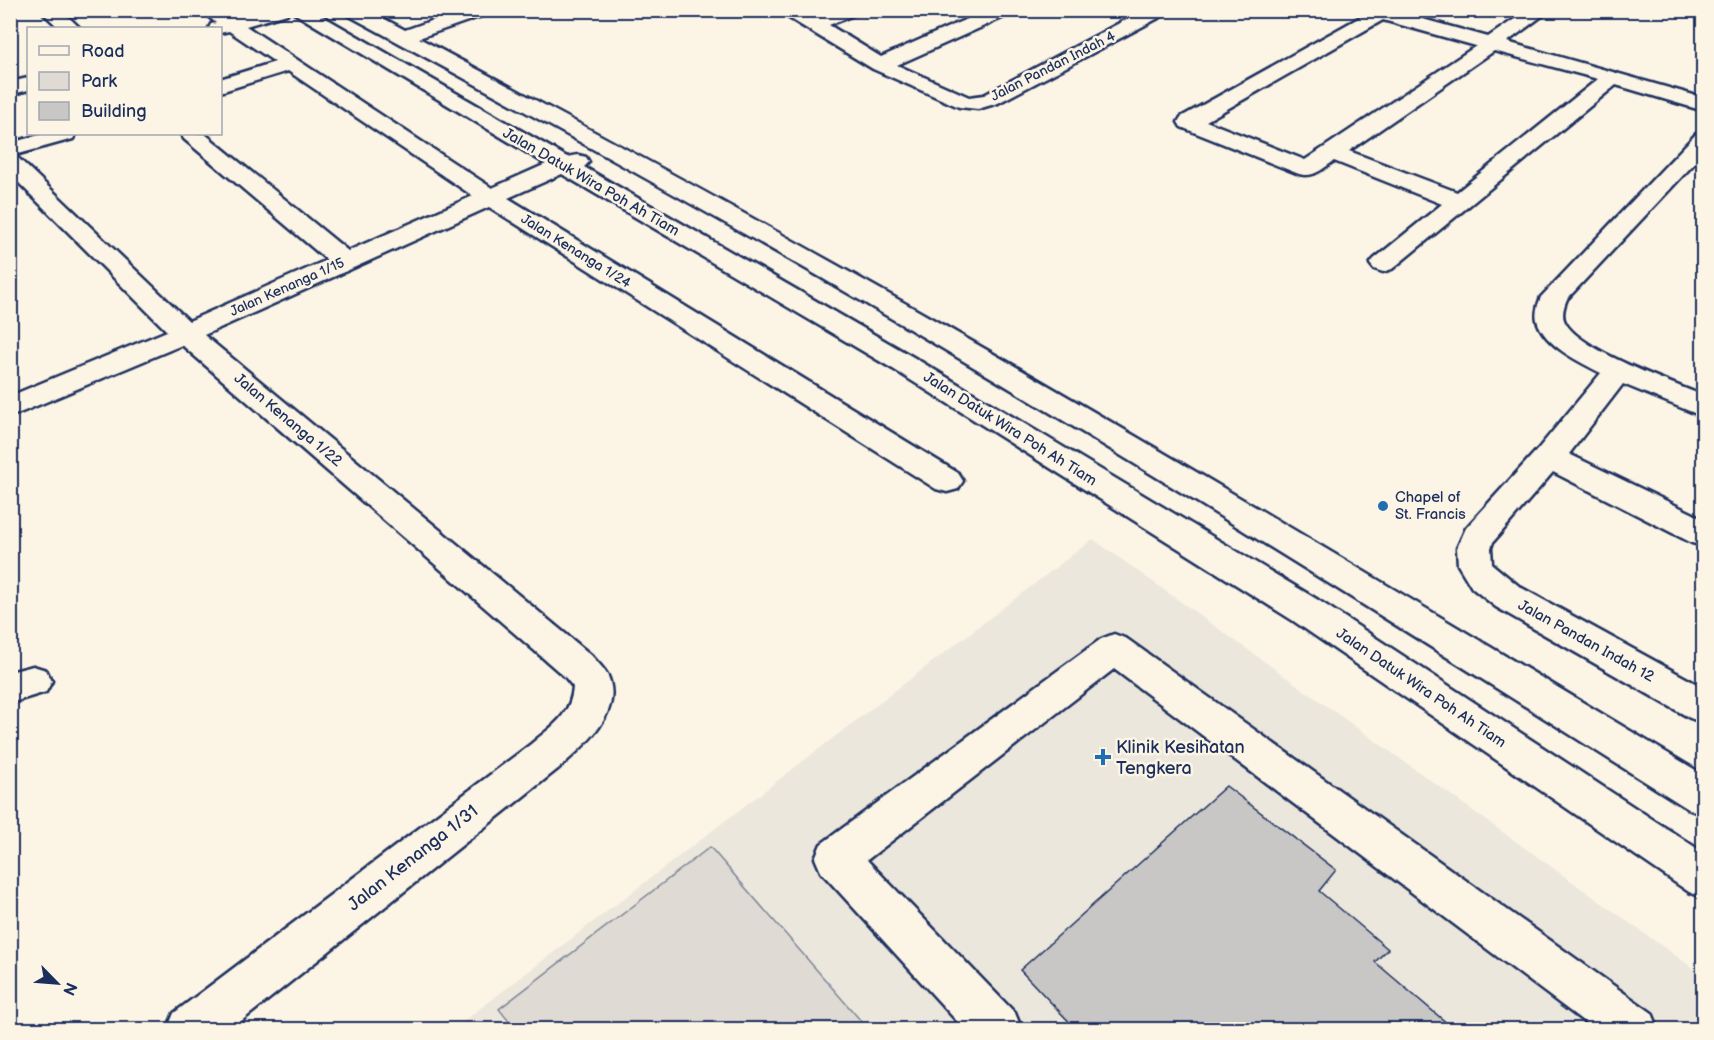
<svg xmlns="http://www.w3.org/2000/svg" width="1714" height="1040" font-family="'Balsamiq Sans',sans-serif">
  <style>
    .built { fill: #ece7dc }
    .green { fill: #dfdbd4; stroke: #7d8599; stroke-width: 1.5 }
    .building { fill: #c8c7c6; stroke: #1b2f5e; stroke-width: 1.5 }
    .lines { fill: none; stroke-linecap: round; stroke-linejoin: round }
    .minor-casing { stroke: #1b2f5e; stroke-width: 5 }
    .minor { fill: #fcf5e5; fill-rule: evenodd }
    .poi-dot { fill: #1f6fb2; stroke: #fcf5e5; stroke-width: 2 }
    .labels { text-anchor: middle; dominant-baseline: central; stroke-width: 5; stroke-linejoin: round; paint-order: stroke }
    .far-street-label { font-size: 14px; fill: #1b2f5e; stroke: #fcf5e5 }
    .street-label { font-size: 15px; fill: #1b2f5e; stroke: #fcf5e5 }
    .poi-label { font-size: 15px; fill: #1b2f5e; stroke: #fcf5e5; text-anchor: start }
    .near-poi-label { font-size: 18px; fill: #1b2f5e; stroke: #fcf5e5; text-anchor: start }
    .near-street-label { font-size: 18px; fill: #1b2f5e; stroke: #fcf5e5 }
  </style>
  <rect width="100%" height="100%" fill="#fcf5e5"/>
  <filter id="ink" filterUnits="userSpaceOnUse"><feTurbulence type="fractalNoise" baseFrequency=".0167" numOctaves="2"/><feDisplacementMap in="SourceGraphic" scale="12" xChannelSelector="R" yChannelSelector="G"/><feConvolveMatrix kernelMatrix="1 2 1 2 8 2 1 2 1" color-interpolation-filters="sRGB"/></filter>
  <g filter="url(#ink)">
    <path class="built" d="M1093,539L1704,976L1703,1030H452Z"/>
    <path class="green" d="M710,847L868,1029H515L499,1009Z"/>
    <path class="building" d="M1226,786L1336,870L1319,891L1388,949L1375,962L1455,1030H1077L1020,970Z"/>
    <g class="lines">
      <defs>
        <path id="minor" d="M40,10H61L80,28H59Z
          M201,10H223L234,17L258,10H289L287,14L246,26L492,188L546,164L289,10H312L567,157L578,155L586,157L589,162L584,167L913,357L1318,600L1704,853V898L1689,892L1292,620L893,369L562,174L508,198L958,473L963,481L958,489L947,492L936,489L489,207L204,335L591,655C598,663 608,672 610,682C620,717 581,748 559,768L230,1030H167L174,1013L531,744C552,726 571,716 573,687L565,677L182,345L10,417V396L167,331L10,174V143L43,134H76L73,139L15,155L189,321L327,260L184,139L181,134H205L348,251L473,196L288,71L220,92V79L275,62L229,31L220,33V28H209L211,24L216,23Z
          M344,10H368L405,30L462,10H490L488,14L419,38C616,143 812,249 1006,361C1240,496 1472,636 1704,775V815L1690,810C1455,662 1221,514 982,372C773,247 560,130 346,14Z
          M776,10H801L815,17L831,10H858L856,14L829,25L881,57L987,10H1013L1011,14L897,65L969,97L984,95L1144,10H1168L1166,14L998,103L978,109L959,107L873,69Z
          M1358,10H1390L1488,37L1528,10H1550L1507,42L1704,98V111L1616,85L1392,269L1383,272L1374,269L1370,264L1374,259L1442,204L1334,161C1322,169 1314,178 1299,174L1181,127L1178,122L1181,117L1364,15ZM1383,20L1476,46L1305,160L1206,121ZM1494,51L1598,79L1457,192L1349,151Z
          M28,78V90L10,95V82Z
          M1704,132V153L1567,299C1564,306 1561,315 1565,322C1579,350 1673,383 1704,396V417L1623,384L1569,454L1704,519V546L1692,543L1553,472L1493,542L1491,548L1492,564L1520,587L1704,688V723L1690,718L1496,607L1472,588L1458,565L1457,548L1466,528L1538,449L1601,373C1580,362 1544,346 1537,320C1535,312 1538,304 1541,297L1696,134Z
          M1114,634L1127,639L1652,1013L1659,1030H1595L1114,669L867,860L1015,1013L1022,1030H965L821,872L815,858L821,844L1101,639Z
          M33,666L46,670L52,681L46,692L10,703V672Z"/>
      </defs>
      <use href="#minor" class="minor-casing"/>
      <use href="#minor" class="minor"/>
    </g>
  </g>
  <g class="poi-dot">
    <circle cx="1383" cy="506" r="6"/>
    <path d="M1100 748h6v6h6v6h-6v6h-6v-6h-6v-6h6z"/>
  </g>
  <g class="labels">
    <g class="far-street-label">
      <text transform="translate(1053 66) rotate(-27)">Jalan Pandan Indah 4</text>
      <text transform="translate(576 251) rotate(32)">Jalan Kenanga 1/24</text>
      <text transform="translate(287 287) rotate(-24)">Jalan Kenanga 1/15</text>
    </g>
    <g class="street-label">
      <text transform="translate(591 182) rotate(30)">Jalan Datuk Wira Poh Ah Tiam</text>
      <text transform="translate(288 420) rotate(40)">Jalan Kenanga 1/22</text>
      <text transform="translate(1010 429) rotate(32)">Jalan Datuk Wira Poh Ah Tiam</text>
      <text transform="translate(1586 641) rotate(29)">Jalan Pandan Indah 12</text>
      <text transform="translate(1421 688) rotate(34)">Jalan Datuk Wira Poh Ah Tiam</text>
    </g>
    <g class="poi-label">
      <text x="1395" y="497">Chapel of<tspan x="1395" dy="17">St. Francis</tspan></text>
    </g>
    <g class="near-poi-label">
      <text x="1116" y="747">Klinik Kesihatan<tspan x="1116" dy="21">Tengkera</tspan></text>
    </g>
    <g class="near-street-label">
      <text transform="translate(413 858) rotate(-38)">Jalan Kenanga 1/31</text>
    </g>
  </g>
  <rect width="1714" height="1040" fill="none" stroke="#fcf5e5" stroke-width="36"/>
  <rect x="18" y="18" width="1678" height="1004" fill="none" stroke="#1b2f5e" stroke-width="2" filter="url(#ink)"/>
  <rect x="27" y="27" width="195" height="108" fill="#fcf5e5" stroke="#a2a6af" stroke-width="1.5"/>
  <rect x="39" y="46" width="30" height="9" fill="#fcf5e5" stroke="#a2a6af" stroke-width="1.5"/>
  <text x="81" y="57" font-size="18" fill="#1b2f5e">Road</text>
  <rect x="39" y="72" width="30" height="18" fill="#dfdbd4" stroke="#a2a6af" stroke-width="1.5"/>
  <text x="81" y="87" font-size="18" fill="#1b2f5e">Park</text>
  <rect x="39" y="102" width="30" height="18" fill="#c8c7c6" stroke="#a2a6af" stroke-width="1.5"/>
  <text x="81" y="117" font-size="18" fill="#1b2f5e">Building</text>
  <g transform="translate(57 983) rotate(115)" stroke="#fcf5e5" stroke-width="4.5" paint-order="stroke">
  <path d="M0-4.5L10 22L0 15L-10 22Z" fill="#1b2f5e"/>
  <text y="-9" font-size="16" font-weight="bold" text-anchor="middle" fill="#1b2f5e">N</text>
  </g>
</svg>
